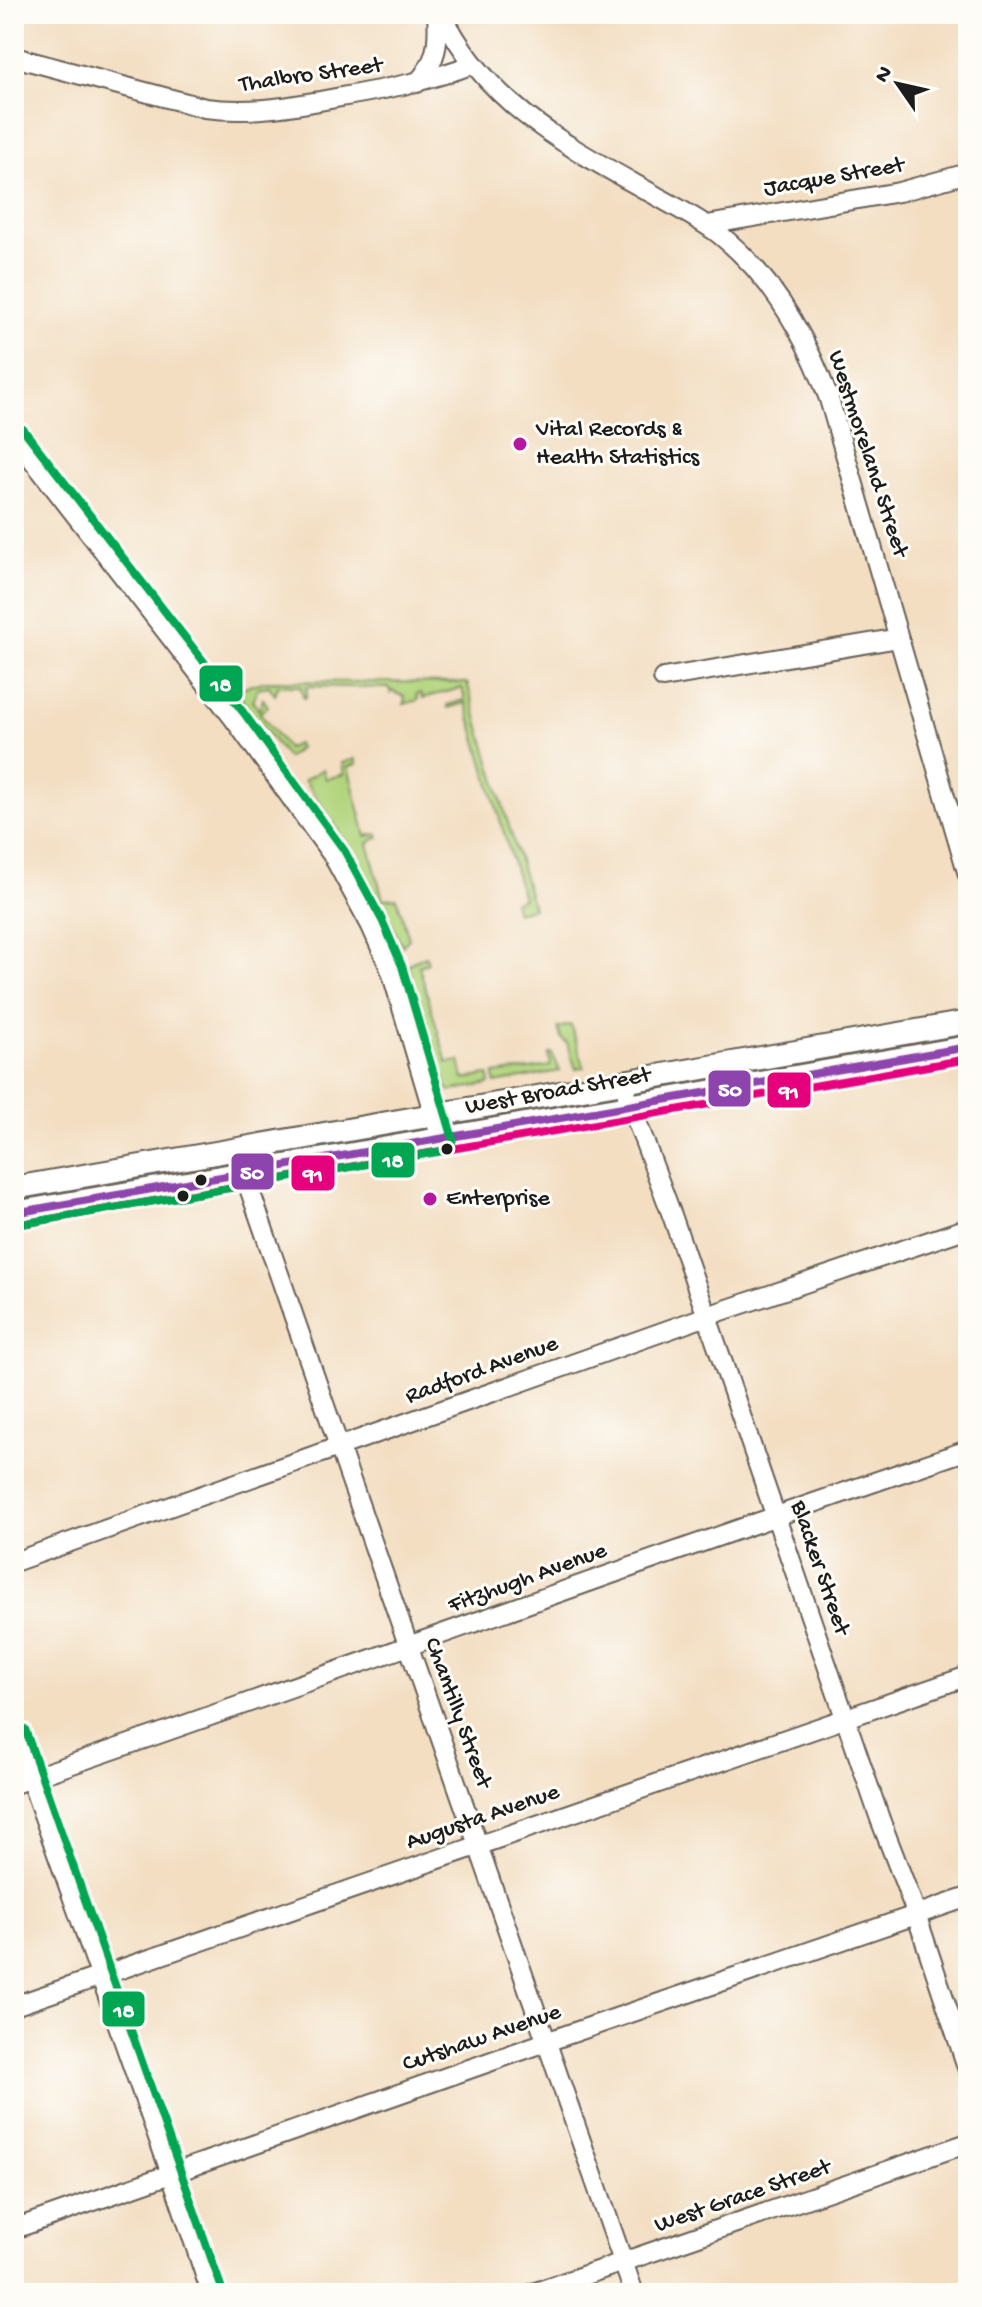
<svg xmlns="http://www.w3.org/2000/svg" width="982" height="2307" font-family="'Gochi Hand',sans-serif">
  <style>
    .green { fill: #b1d47c; stroke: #66784c; stroke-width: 2 }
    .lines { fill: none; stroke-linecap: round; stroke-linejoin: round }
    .minor-casing { stroke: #676056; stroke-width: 22 }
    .major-casing { stroke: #676056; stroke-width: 26 }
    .minor { stroke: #fff; stroke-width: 18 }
    .major { stroke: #fff; stroke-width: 22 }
    .bus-1-casing { stroke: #fdfcf7; stroke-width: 14 }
    .bus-2-casing { stroke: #fdfcf7; stroke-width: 14 }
    .bus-3-casing { stroke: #fdfcf7; stroke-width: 14 }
    .bus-1 { stroke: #8e44ad; stroke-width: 8 }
    .bus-2 { stroke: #e5007d; stroke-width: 8 }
    .bus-3 { stroke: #00a651; stroke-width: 8 }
    .poi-dot { fill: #b5179e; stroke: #fdfcf7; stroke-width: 3 }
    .bus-dot { fill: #1c1c1c; stroke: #fdfcf7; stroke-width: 3 }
    .labels { text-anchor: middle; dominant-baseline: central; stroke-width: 6; stroke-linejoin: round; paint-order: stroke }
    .street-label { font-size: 24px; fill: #1c1c1c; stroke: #fdfcf7 }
    .poi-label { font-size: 24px; fill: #1c1c1c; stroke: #fdfcf7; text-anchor: start }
    .line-badge { stroke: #fdfcf7; stroke-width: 3 }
    .badge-label { font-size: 22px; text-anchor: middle; font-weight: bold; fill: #fff }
  </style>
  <rect width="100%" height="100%" fill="#fdfcf7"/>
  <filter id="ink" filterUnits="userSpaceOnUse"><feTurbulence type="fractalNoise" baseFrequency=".0125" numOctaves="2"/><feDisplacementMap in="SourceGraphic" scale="16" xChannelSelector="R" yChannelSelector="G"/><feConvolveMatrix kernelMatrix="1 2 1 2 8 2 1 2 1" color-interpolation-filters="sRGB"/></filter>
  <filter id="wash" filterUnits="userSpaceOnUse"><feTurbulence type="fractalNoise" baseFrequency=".006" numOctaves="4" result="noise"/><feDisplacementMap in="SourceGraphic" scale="32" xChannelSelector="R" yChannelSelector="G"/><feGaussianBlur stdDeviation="1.8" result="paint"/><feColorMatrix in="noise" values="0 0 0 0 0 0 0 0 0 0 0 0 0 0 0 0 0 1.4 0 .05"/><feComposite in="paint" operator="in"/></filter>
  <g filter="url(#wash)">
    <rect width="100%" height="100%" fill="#f3dec2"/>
    <path class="green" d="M266,681L467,683L533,908L516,912L513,902L523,898L466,703L448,708L447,705L465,700L462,688L423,698L421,693L417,694L418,700L404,704L405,697L392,691L391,693L389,688L307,686L306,697L304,698L300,686H278L275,695L269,686L258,688L253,701L259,710L263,699L268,706L260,713L287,748L297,744L299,748L287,758L234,690Z
      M355,759L357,764L348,767L366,836L377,834L379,837L368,843L383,899L397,898L409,939L402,946C374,886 343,834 304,780L323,769L326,779L344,774L342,763Z
      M426,956L428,963L419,966L447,1063L460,1061L464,1079L489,1075L490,1084L448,1091L408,964Z
      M571,1025L584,1067L576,1069L567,1043L561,1038L558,1028Z
      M552,1053L560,1071L495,1083L494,1074L551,1066L549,1055Z"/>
  </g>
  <g filter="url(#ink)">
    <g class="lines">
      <defs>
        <path id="minor" d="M442,14C488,106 566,145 651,193C674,206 698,218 719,234C773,277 806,336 829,399L968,875
          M14,57L205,108C252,114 294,106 341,97C386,89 430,81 473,64
          M417,83C437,62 439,43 437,14
          M707,225L899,192L968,173
          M14,436L234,719L333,856L371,926L391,971L441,1139
          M663,678L899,638
          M627,1095L673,1218L880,1819L912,1902L968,2070
          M240,1162L634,2293
          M14,1562L707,1316L968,1228
          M14,1733L171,2174L211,2293
          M14,1784C333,1675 649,1558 968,1450
          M14,2006L968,1676
          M14,2229L546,2042L968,1897
          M533,2293L968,2143"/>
        <path id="major" d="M14,1188L968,1022
          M14,1213L968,1047"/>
      </defs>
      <use href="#minor" class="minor-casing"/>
      <use href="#major" class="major-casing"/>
      <use href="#minor" class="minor"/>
      <use href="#major" class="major"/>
      <defs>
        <path id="bus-1" d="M14,1213L968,1047"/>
        <path id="bus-2" d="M16,1225L968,1059"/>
        <path id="bus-3" d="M16,1225L443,1151L450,1147L453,1139L402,966L382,920L344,850L243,712L23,429
          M25,1729L222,2289"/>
      </defs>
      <use href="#bus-1" class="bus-1-casing"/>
      <use href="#bus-2" class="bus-2-casing"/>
      <use href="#bus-3" class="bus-3-casing"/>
      <use href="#bus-1" class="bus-1"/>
      <use href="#bus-2" class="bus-2"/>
      <use href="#bus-3" class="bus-3"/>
    </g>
  </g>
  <g class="poi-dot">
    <circle cx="520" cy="444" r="8"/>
    <circle cx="430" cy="1199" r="8"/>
  </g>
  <g class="bus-dot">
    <circle cx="447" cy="1149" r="7"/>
    <circle cx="201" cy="1180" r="7"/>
    <circle cx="183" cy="1196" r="7"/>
  </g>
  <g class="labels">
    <g class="street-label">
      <text transform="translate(311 76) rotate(-8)">Thalbro Street</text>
      <text transform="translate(834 178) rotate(-10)">Jacque Street</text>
      <text transform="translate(867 454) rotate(72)">Westmoreland Street</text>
      <text transform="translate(558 1092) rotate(-10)">West Broad Street</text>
      <text transform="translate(482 1371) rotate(-20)">Radford Avenue</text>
      <text transform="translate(819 1568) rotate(71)">Blacker Street</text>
      <text transform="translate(528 1579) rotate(-20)">Fitzhugh Avenue</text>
      <text transform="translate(457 1713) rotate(70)">Chantilly Street</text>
      <text transform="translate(483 1818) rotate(-19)">Augusta Avenue</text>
      <text transform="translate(482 2039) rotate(-19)">Cutshaw Avenue</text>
      <text transform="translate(743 2197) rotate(-19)">West Grace Street</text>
    </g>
    <g class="poi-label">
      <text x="536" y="430">Vital Records &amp;<tspan x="536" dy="28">Health Statistics</tspan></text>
      <text x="446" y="1199">Enterprise</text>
    </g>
  </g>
  <g class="line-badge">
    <rect x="198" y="664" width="46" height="39" rx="8" fill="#00a651"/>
    <rect x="707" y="1069" width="45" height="39" rx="8" fill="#8e44ad"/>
    <rect x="766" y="1071" width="46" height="38" rx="8" fill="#e5007d"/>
    <rect x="370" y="1141" width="46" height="38" rx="8" fill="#00a651"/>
    <rect x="230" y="1152" width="45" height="39" rx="8" fill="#8e44ad"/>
    <rect x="290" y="1154" width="46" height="38" rx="8" fill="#e5007d"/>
    <rect x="101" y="1990" width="45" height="38" rx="8" fill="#00a651"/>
  </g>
  <g class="badge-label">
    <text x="221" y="691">18</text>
    <text x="730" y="1096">50</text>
    <text x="789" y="1098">91</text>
    <text x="393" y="1167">18</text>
    <text x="252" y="1179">50</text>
    <text x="313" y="1181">91</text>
    <text x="124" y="2017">18</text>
  </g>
  <rect width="982" height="2307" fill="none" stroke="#fdfcf7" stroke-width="48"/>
  <g transform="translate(898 84) rotate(304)" stroke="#fdfcf7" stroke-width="6" paint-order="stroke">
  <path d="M0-6L14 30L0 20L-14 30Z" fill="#1c1c1c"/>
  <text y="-12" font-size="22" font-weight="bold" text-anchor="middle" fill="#1c1c1c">N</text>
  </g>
</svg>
